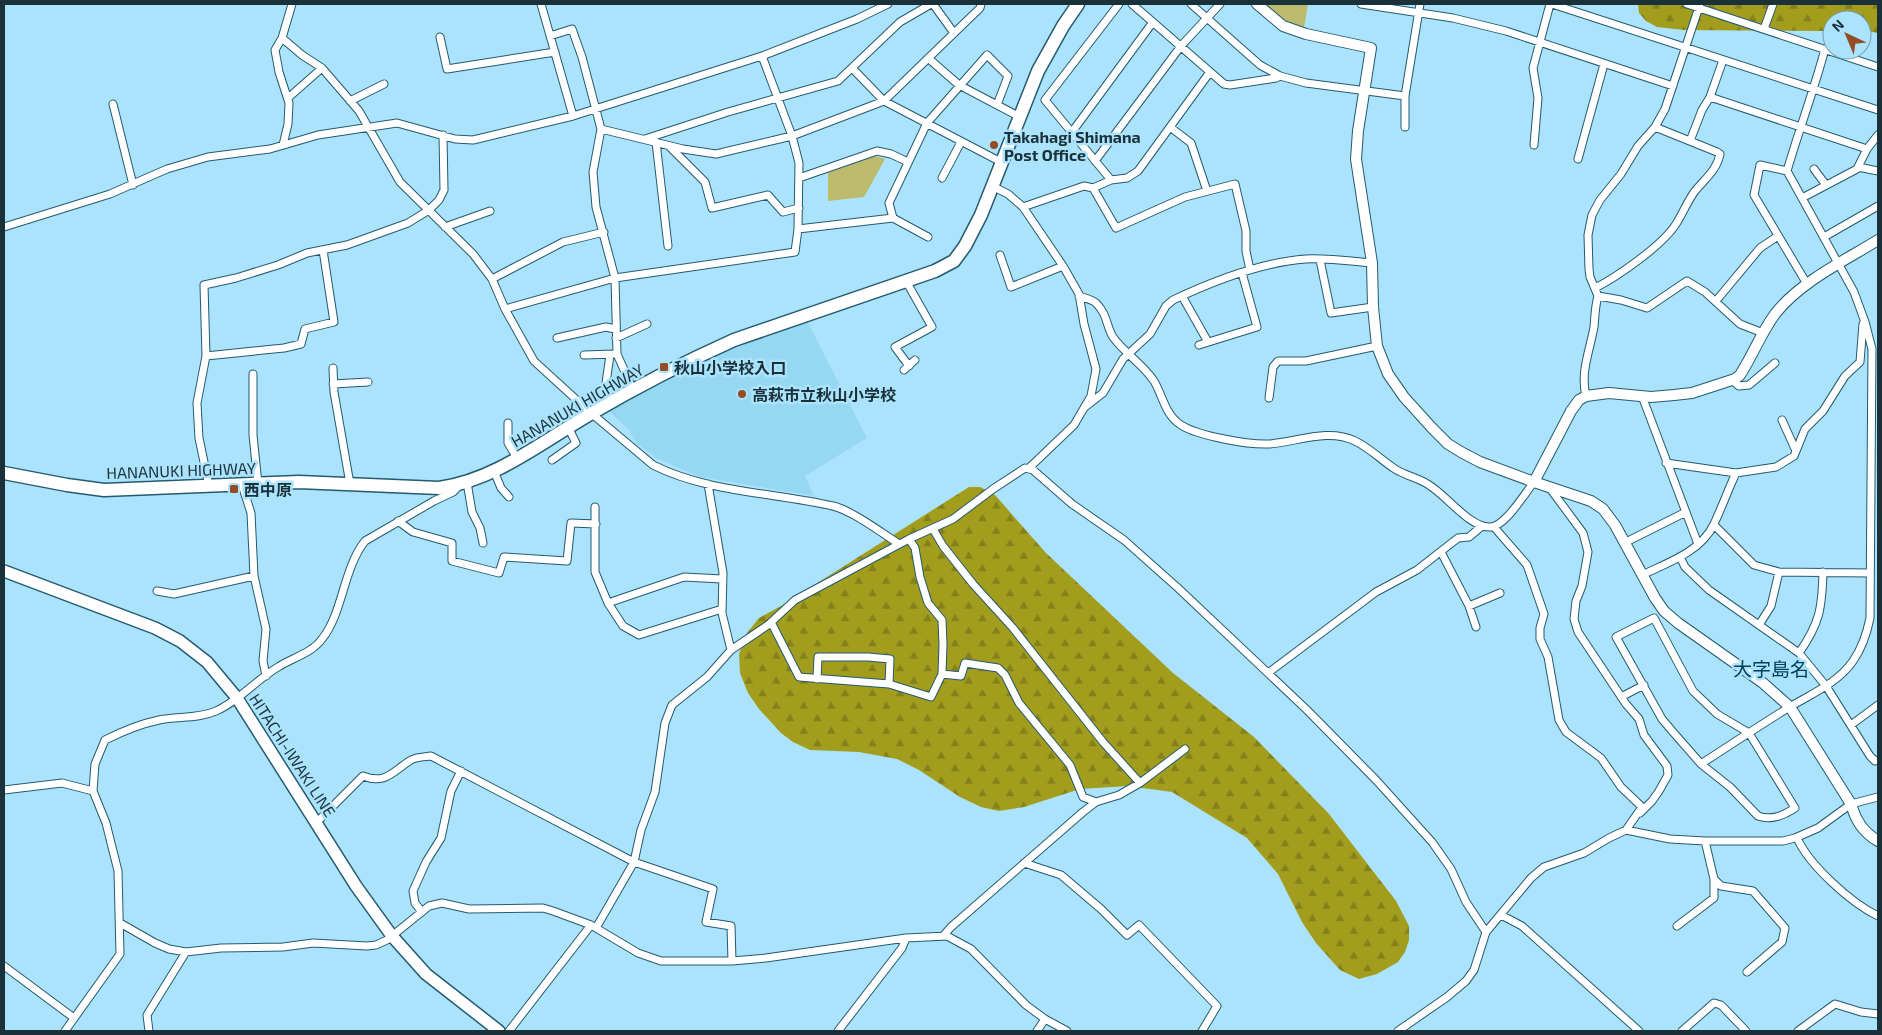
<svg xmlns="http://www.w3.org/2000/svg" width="1882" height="1035" font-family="'Exo 2','Noto Sans JP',sans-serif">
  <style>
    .built { fill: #96d7f2 }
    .forest { fill: url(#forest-firs) }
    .green { fill: #bcba6c }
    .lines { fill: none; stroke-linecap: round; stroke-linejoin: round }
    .street-casing { stroke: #235a6f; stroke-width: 9 }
    .secondary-casing { stroke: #235a6f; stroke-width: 12 }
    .primary-casing { stroke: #235a6f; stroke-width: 14 }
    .highway-casing { stroke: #235a6f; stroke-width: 15 }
    .street { stroke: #fff; stroke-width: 7 }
    .secondary { stroke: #fff; stroke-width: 10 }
    .primary { stroke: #fff; stroke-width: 11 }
    .highway { stroke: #fff; stroke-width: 12 }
    .poi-dot { fill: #934c26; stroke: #abe3fc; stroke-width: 2 }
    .labels { text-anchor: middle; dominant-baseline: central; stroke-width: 5; stroke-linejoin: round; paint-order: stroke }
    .poi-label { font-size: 16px; font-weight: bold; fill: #1a313a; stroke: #abe3fc; text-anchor: start }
    .street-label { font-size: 16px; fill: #1a313a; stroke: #abe3fc }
    .quarter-label { font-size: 19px; fill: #014055; stroke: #abe3fc }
  </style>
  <defs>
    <pattern id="forest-firs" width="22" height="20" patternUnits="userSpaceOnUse" patternTransform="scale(1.25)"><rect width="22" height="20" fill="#a39d1e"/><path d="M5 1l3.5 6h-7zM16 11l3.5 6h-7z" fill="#84811b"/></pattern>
  </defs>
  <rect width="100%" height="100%" fill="#abe3fc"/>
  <path class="built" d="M807,321L867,438L805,476L814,496L701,477L658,459L636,443L630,431L608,410L726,350Z"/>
  <path class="forest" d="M1638,4H1878V33L1862,30V20H1832V31H1827L1684,30L1657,27L1646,21L1639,13Z
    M969,487H980L995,495L1046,553L1173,673L1254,737L1329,814L1396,901L1409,926V940L1405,952L1398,962L1377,974L1359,979L1340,970L1316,943L1302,922L1278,874L1247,838L1172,792L1128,786L1080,789L1024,807L999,811L981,807L960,797L919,770L897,759L859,752L810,750L793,742L781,733L759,709L748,693L740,673L739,654L747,633L759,618L781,606Z"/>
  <path class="green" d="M1257,4H1308L1304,28L1294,30Z
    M872,155L885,159L864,197L828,201V173Z"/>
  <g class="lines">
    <defs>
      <path id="street" d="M292,4L282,38L302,55L322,68L359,111L400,182L473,254L492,279L505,309L534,361L591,413L653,465C709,493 773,492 833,506C851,510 882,533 899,544
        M541,4L573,116
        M933,4L954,33
        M1119,4L1045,100L1111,180L1127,178L1138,171L1210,72
        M1132,4L1224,84L1230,85L1276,78L1280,76
        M1191,4L1260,65L1280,76L1306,83L1405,96
        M1361,4L1453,18L1506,31L1673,86
        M1552,4L1878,110
        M1687,4L1878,67
        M1764,29L1773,4
        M550,36L572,29L582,57L601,129L683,149L716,154L792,136L884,101L980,8L981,4
        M440,37L447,69L555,52
        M282,38L275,50L279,72L289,103L288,124L283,145
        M928,58L959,85L1020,117
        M852,68L884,101L1001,162
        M1710,97L1867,149
        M288,98L322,68
        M350,101L384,84
        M113,104L133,185
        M1170,127L1191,143L1207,191
        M1405,127V96L1420,4
        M601,129L593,172L596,207L615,278L617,354L633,390
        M1072,132L1153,22
        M645,139L728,112L838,81L900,22L931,4
        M1690,141L1702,110L1710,97L1723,60
        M656,142L668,246
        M1534,145L1538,98L1533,68L1550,4
        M669,146L705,182L712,208L768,195L783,212L799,208
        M1578,159L1604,64
        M1095,161L1181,46L1220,4
        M1858,167L1878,171
        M1814,169L1826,185
        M1787,171L1760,165L1754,195L1807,284
        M799,178L877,151L891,154L908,162
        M942,178L961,142
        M992,186L1008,194L1023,207L1063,266L1079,294L1084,324L1096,369L1091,396L1074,425L1029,468
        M1093,188L1116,228L1185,197L1235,184L1246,231V251L1250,270
        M1802,198L1857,169L1867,149L1878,135
        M1023,207L1084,186L1093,188L1111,180
        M893,218L928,237
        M4,227L110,194L167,169L208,157L270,149L318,135L397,123L455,139L473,140L573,116L762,56L857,19L888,4
        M445,227L490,211
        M798,229L893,218L889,203L927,123L987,55L1008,76L997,105
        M1824,237L1878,206
        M1000,255L1011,287L1063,266
        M1320,260L1331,313L1373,307
        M492,279L563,242L604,232
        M906,281L932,327L895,347L909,366
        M1595,288C1617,277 1663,245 1676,224C1683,213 1687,202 1695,191C1705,179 1717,170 1720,154L1717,152L1655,127
        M1079,296C1085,298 1093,300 1096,303C1108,315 1106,326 1113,337C1124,353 1143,364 1154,381C1163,396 1165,415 1181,425C1198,436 1249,445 1269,444C1297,442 1328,428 1355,441C1370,448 1381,460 1395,469C1406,476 1419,478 1429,485C1446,495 1470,528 1490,527C1505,527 1525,493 1534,482
        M1182,296L1208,342
        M1598,296L1621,300L1647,308L1687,281L1705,292L1740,324L1763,333
        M1716,301L1760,248L1778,236
        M505,309L615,278L795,252L798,229L799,163L792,136L762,56
        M557,338L606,327L615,329
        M616,338L647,324
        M1199,345L1257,327L1242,273
        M584,355L614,354
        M610,355L606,383L611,402
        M206,356L284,348L301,344L305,329L334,322L323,250
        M333,368L334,392L350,484
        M904,370L915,360
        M253,374V435L258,484
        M1732,380L1739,386L1749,385L1775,363
        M333,384L368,382
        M1586,396C1580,372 1590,350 1594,327C1595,316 1595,306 1598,296L1590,277L1589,269L1588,235L1592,215L1600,200L1621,174L1638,146L1655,127L1665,109L1700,4
        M1642,396L1698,544
        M1269,398L1273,367L1278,361H1306L1377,346
        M1085,407L1103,393L1123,359L1150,334L1166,306L1173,300C1211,282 1263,262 1306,259C1327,258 1350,261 1372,263
        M1782,420L1796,451
        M508,423V443L517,458
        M552,460L576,443L568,427
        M1666,463L1736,473L1776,467L1794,456L1805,429L1823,411L1845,376L1860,362L1863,324
        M494,471L501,488L509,497
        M467,482L472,512L480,528L483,543
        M708,484L723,573L722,613L731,650
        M242,485L251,513L254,576L266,629L263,661L266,676
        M209,486L199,438L197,403L206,356L204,285L236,278L278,265L307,253L347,245L408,223L429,210L439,200L444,190L443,135
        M1549,487L1583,533L1588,552L1582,586L1576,601L1574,619L1578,632L1626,704L1639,719L1644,735L1667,766L1668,775L1659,791L1652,801L1640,813
        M595,507V572L608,603L623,626L639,635L722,609
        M398,521L413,532L452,543V561L499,573L504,557L567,561L571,523L596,524
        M1714,525L1754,565L1779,572L1870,573
        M1494,527L1527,565L1544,614L1540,628V639L1548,657L1559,720L1566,732L1601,758L1621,787L1642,807L1626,830
        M933,529L943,546L973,584L1013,628L1103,742L1140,783
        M1624,543L1686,512
        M1441,552L1469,606L1476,627
        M1680,557L1685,567L1709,590L1799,653L1826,686L1870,756L1875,761L1878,760
        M1642,575C1667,563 1701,552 1714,524C1722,507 1728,490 1736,473
        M157,591L174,594L254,576
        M608,603L684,577L722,579
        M1469,606L1500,593
        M1654,618L1693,691L1717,714L1749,733L1795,808C1784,815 1772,821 1758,816L1730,787L1701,764L1673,732L1662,719L1616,637Z
        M771,622L799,677L889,684L931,697L942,674L943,644L942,620L928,603L920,577L915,548L909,539
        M1759,625L1771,606L1779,572
        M1799,653C1820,623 1822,608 1823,572
        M1268,673L1376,592L1417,570L1458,538L1469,537L1482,526
        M942,674L961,676L965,663L998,668L1005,675L1019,703L1070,765L1083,797L1096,802
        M817,679L818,657H868L890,659L889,684
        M1621,697L1644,685
        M1851,725L1878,705
        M1701,764C1730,745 1759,726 1788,708C1811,694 1838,683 1853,661C1862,648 1867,633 1870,618L1872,349L1865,322L1854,292L1787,171C1799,130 1814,90 1825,49
        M4,790L62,783L93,791
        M317,822L363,776C386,785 393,771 411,760C416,757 424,757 431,756L634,862L713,889L706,922L731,926L732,961
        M1797,838C1809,865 1851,903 1878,916
        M1024,863L1061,875L1101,909L1127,935L1139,925L1217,1006L1202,1031
        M1714,879L1721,886L1753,891L1785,928L1782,942L1747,972
        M422,912L415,903L413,891L426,862L441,838L451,791L461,771
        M1501,915L1522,926L1639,1031
        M120,923L155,943L169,949L186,952L221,948L283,947L313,943L367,946L376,945L387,940L429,906L442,903L469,909L543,908L553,911L591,925L638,953L661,961H732L766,958L906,938L947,936L971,949L1026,1005L1045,1019L1067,1031
        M1677,926L1714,898V879L1705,841
        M596,928L634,862L641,830L655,792L665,723L672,705L707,677L731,650L768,625L795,600L909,539L953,519L993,489L1025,468L1033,470L1072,504L1124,540L1178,588L1307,710L1376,780L1432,842L1451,869L1466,902L1486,932
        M943,936L951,927L1083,812L1096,802L1119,795L1140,783L1185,749
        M4,966L74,1018
        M65,1031L120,954L118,871L106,823L93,791L95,764L105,740C123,731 140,724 159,720C177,716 198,719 216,711C239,701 256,680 278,667C292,658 312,653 322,639C343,613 343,569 365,541L434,501L453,492L460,485
        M149,1031L147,1015L186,952
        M509,1031L591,925
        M838,1031L902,948L906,938
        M1037,1031L1045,1019
        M1398,1031L1447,997L1466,981L1474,970L1486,932L1531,878L1544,867L1584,853L1609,838L1626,830L1670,839L1705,841H1783L1795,838L1818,828L1851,804L1878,797
        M1682,1031L1714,1003L1721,1005L1746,1031
        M1798,1031L1835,1004L1861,1012L1878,1014"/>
      <path id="secondary" d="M1257,4L1283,26L1306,34L1371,48L1358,131L1356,159L1372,263L1373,307L1377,346L1388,374L1404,397L1432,428L1448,444L1461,452L1480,462L1534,482L1591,501L1603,509L1615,525L1655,598L1664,611L1678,623L1763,683L1790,707L1851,804C1856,821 1863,832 1878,841
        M1534,482L1571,411L1579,400L1586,396L1609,393L1651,397L1674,395L1692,393L1735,379L1740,375C1753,355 1761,333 1775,314C1800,282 1844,261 1878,240"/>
      <path id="primary" d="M4,571L155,628L180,641L207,662L237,698L356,886L392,936L426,974L499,1031"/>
      <path id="highway" d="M4,473L67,485L104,490L299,482L439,488C496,480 543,441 592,413C638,386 685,362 734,340L935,271L954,261L965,246L981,215L1038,71L1063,26L1078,4"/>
    </defs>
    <use href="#street" class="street-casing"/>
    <use href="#secondary" class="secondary-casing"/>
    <use href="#primary" class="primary-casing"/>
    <use href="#highway" class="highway-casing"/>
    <use href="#street" class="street"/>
    <use href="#secondary" class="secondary"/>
    <use href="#primary" class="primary"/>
    <use href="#highway" class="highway"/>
  </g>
  <g class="poi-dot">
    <circle cx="994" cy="145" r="5"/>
    <rect x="659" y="362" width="10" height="10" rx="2.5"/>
    <circle cx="742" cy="394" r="5"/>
    <rect x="229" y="484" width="10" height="10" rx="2.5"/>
  </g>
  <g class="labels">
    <g class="poi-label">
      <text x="1004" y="136">Takahagi Shimana<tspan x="1004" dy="18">Post Office</tspan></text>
      <text x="674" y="367">秋山小学校入口</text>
      <text x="752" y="394">高萩市立秋山小学校</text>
      <text x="244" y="489">西中原</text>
    </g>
    <g class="street-label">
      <text transform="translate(577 405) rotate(-30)">HANANUKI HIGHWAY</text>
      <text transform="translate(181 470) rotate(-2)">HANANUKI HIGHWAY</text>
      <text transform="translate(293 755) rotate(57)">HITACHI-IWAKI LINE</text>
    </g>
    <g class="quarter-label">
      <text x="1771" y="668">大字島名</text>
    </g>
  </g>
  <rect width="1882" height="1035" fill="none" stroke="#1a313a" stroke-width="10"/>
  <g transform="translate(1847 35) rotate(316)"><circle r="24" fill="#abe3fc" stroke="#719cae"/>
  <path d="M0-4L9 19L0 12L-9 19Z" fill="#934c26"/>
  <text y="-8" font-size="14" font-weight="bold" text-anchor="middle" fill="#1a313a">N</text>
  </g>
</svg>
